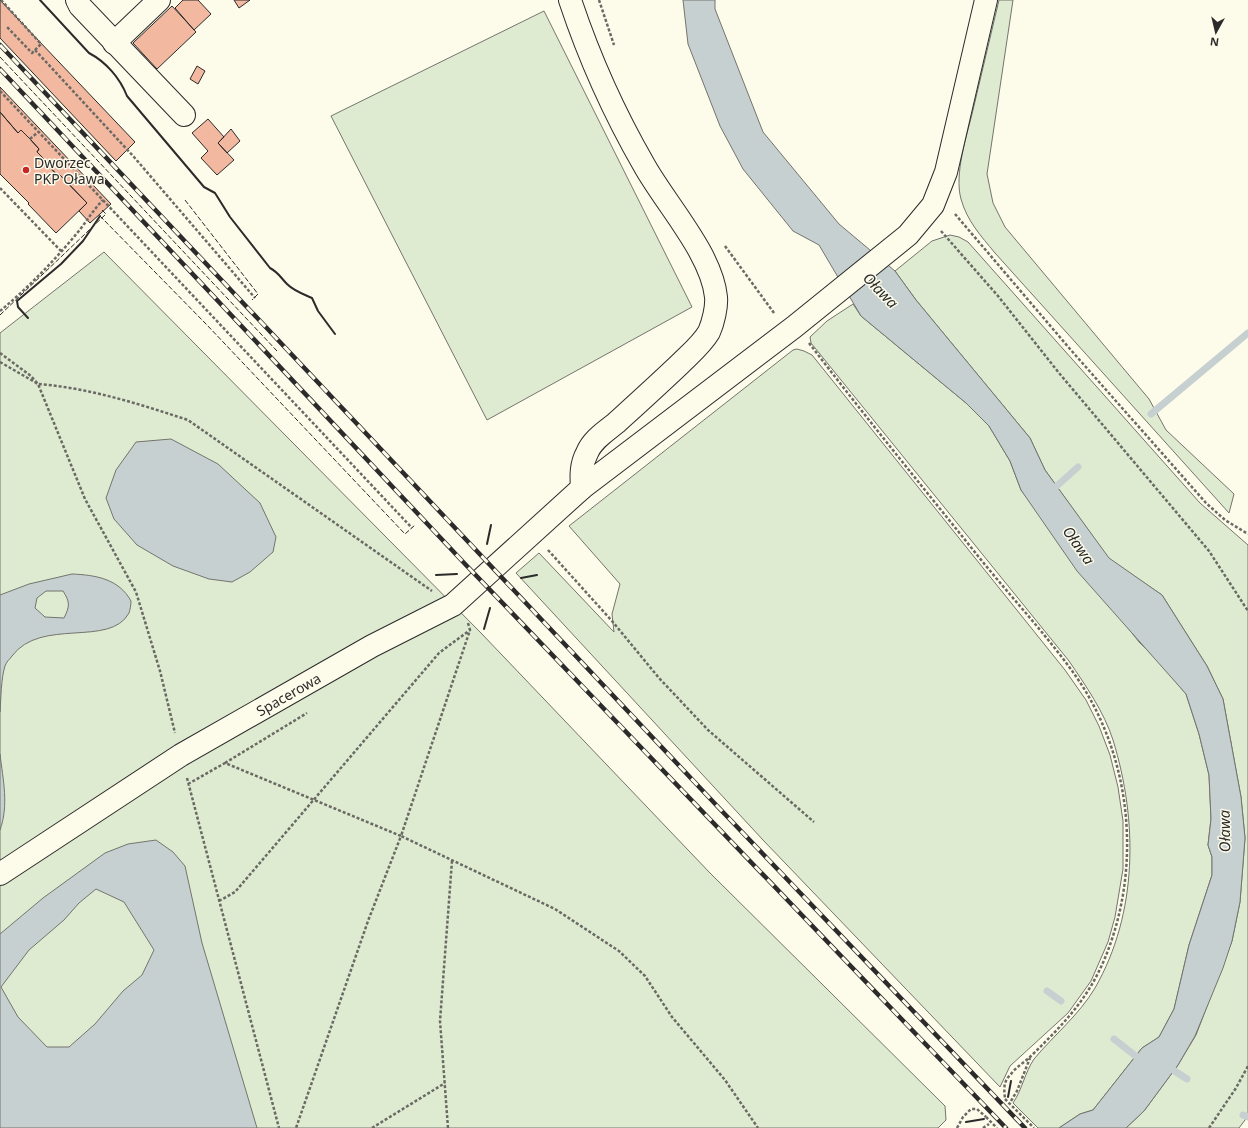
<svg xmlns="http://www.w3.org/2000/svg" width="1248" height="1128" font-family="'Noto Sans',sans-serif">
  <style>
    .green { fill: #deebd1; stroke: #74746e }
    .water { fill: #c7d0d0; stroke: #74746e; fill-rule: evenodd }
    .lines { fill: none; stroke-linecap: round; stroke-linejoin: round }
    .stream { stroke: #c7d0d0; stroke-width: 7 }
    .building { fill: #f2b8a0; stroke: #2b2b2b }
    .minor-casing { stroke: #2b2b2b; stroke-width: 24 }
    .path { stroke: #6a6964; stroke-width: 2.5; stroke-dasharray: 3 2; stroke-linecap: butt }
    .minor { stroke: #fdfbea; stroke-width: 22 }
    .rail-casing { stroke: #2b2b2b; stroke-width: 4.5 }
    .rail { stroke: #fdfbea; stroke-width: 3; stroke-dasharray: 9; stroke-linecap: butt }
    .path-bridge { stroke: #6a6964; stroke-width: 2.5; stroke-dasharray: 3 2; stroke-linecap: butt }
    .fence { stroke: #2b2b2b; stroke-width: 1; stroke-dasharray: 5 2; stroke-linecap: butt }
    .wall { stroke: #2b2b2b; stroke-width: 2 }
    .poi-dot { fill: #c62828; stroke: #fdfbea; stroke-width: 1.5 }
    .labels { text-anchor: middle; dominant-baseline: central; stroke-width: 3; stroke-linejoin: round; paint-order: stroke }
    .poi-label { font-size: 14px; fill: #2b2b2b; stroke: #fdfbea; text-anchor: start }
    .street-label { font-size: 14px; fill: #2b2b2b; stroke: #fdfbea }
    .water-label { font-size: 15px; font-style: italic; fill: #2b2b2b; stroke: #fdfbea }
  </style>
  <rect width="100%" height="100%" fill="#fdfbea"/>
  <path class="green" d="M999,0H1013L987,174L993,203L1005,227L1149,399L1166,430L1234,494L1229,513L995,253C981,236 967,221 961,199C954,174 967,135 973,110C982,73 990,37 999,0Z
    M544,11L692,307L487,420L331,116Z
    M950,235L959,237L968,242L1200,503L1248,545V1116L1239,1128H1126L1144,1111L1178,1065L1196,1035L1232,941L1240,902L1245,838L1241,797L1223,699L1207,666L1162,595L1109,559L1045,470L1030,438L916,300L895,271L932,241Z
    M104,252L481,633L710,873L945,1106L946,1120L938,1128H0V333Z
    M853,304L861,316L966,403L989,426L1010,461L1021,490L1139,642L1160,663L1186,694L1199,734L1209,775L1211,819L1208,845L1212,857V875L1189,945L1174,1009L1159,1037L1142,1048L1093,1110L1080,1114L1059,1128H1038L1013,1103C1022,1090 1025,1072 1034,1059C1054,1035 1079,1015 1095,988C1138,913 1138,821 1113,740C1104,712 1086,686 1069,661L811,343L810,337L827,321Z
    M797,349L804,351L812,355L1065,670L1086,700L1099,726L1110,755L1118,787L1123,821V869L1115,917L1108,942L1091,981L1068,1013L1010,1066L1000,1087L763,840L516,573L539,553L614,632L612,614L620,584L569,526L793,350Z"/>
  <path class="water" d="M683,0H715V9L763,132L839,224L895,271L916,300L1030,438L1045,470L1109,558L1162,595L1207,666L1223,699L1241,797L1245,838L1240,902L1232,941L1223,968L1195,1036L1178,1065L1144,1111L1126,1128H1059L1080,1114L1093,1110L1142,1048L1159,1037L1174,1009L1189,945L1212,875V857L1208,845L1211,819L1209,775L1199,734L1186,694L1077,571L1021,490L1010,461L989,426L966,403L861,316L819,245L793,231L743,169L720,126L688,44Z
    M171,439L218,464L260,503L276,537L273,552L250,572L232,582L209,579L173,566L137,545L114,519L106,498L116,470L136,442Z
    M72,574C96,575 119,579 131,601C131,605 130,610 129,613C110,648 41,617 12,656C10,659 6,662 5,666C1,678 1,699 0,712V595L29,584ZM46,591H63C70,602 70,606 64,618L45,617L35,608L37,598Z
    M0,754C3,780 9,805 0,830Z
    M156,840L173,852L185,866L202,943L257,1128H0V934L43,898L105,853L128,844ZM96,889L124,902L154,950L142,975L123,991L95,1024L69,1047H47L18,1017L1,987L29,950L64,920L79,903Z"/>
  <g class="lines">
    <path class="stream" d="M1151,414L1248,333
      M1050,492L1078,467
      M1047,991L1061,1001
      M1114,1039L1142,1061
      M1167,1066L1187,1079
      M1243,1115L1248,1117"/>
  </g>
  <path class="building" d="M0,0L135,142L116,161L0,38Z
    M183,0H198L211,14L194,30L175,8Z
    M234,0H250L239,8Z
    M172,6L196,32L157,69L133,43Z
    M197,66L205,71L198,84L190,79Z
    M0,87L111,204L90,223L79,211L87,203L59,174L57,175L48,165L49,164L37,152L39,149L30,139L21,130L18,133L0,112Z
    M0,112L18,133L21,130L30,139L39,149L37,152L49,164L48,165L57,175L59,174L87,203L56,233L28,204L29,203L0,174Z
    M208,119L224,137L218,143L234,160L217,175L201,158L208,151L192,133Z
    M231,129L240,141L227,153L218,143Z"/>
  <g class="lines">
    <defs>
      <g id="minor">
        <path d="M77,0L80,6L184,115"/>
        <path d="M570,0C589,57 614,113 644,165C665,203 712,254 716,297C717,307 713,323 709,332C702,344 690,354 681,363C659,384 638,403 616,423C606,431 592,440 587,453C581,464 581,475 582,488"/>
        <path d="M114,43L159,0"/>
        <path id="s1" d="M0,874L181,755L372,646L453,605L582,488L794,327L908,235L933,205L946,172L986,0"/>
      </g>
    </defs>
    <use href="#minor" class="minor-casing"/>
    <path class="path" d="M1,0L41,44L32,53L7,27
      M599,0L614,45
      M35,50L134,157L255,298
      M0,91L412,528
      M30,139L38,132
      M0,188L61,251
      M955,214L1070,349L1206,503L1225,520L1248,534
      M941,231L998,296L1059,373L1209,551L1248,611
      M725,246L774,313
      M0,311C28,288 55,260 78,232C87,221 93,210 103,200
      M809,343C864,415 921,485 978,556C1010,596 1046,634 1075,675C1128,750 1141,852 1112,939C1095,991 1070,1018 1031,1056C1025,1062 1016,1067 1011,1074C1003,1082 1004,1088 1005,1099
      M0,353L31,376L38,384C90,388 139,404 188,420L432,591
      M0,362L38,384L85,499L136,592L160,671L175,733
      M548,550L612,621L659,678L708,730L814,822
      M468,623L470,630L401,836L555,909L619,951L645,976L672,1017L725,1080L758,1128
      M225,763L307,713
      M187,778L279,1128
      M188,784L225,763L401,836L368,921L296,1128
      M219,901L235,892L439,653L470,630
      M1011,1101L1017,1091L1030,1058
      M372,1128L445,1083
      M448,1128L440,1021L452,861
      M957,1128L963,1117L971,1109H977L986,1117
      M983,1128L989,1124
      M1209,1128L1236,1088L1248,1066"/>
    <use href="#minor" class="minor"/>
    <defs>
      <path id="rail" d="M0,45L719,808L1025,1128
        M0,69L466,565L1006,1128"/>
    </defs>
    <use href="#rail" class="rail-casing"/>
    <use href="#rail" class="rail"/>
    <path class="path-bridge" d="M1005,1099L1034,1128
      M986,1117L997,1128"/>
    <path class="fence" d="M0,57L277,351
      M185,200L258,294L252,300
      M100,216L207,325L405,534L415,525
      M0,315L106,214L102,210"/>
    <path class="wall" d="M40,0L89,53C106,62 120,78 127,96L204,187L215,193L230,217L270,268C278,272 281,278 287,284C294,291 303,294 312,298L318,311L335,334
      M28,318L18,307L17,301L61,264L83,241L100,216
      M487,544L491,525
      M436,575L457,574
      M521,578L537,575
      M484,629L490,608
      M1008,1097L1011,1081
      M966,1122L984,1119"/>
  </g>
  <circle class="poi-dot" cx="26" cy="170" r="4"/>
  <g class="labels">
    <g class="poi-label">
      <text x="34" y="162">Dworzec<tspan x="34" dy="16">PKP Oława</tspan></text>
    </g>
    <g class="street-label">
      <text stroke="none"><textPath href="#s1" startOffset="340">Spacerowa</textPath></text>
    </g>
    <g class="water-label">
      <text transform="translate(881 290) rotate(46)">Oława</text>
      <text transform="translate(1079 545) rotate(55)">Oława</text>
      <text transform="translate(1224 831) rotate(-91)">Oława</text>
    </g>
  </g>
  <g transform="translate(1216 32) rotate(188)" stroke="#fdfbea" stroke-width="3" paint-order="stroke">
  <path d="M0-3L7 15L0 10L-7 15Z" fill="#2b2b2b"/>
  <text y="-6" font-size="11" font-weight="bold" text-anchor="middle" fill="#2b2b2b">N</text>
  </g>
</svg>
